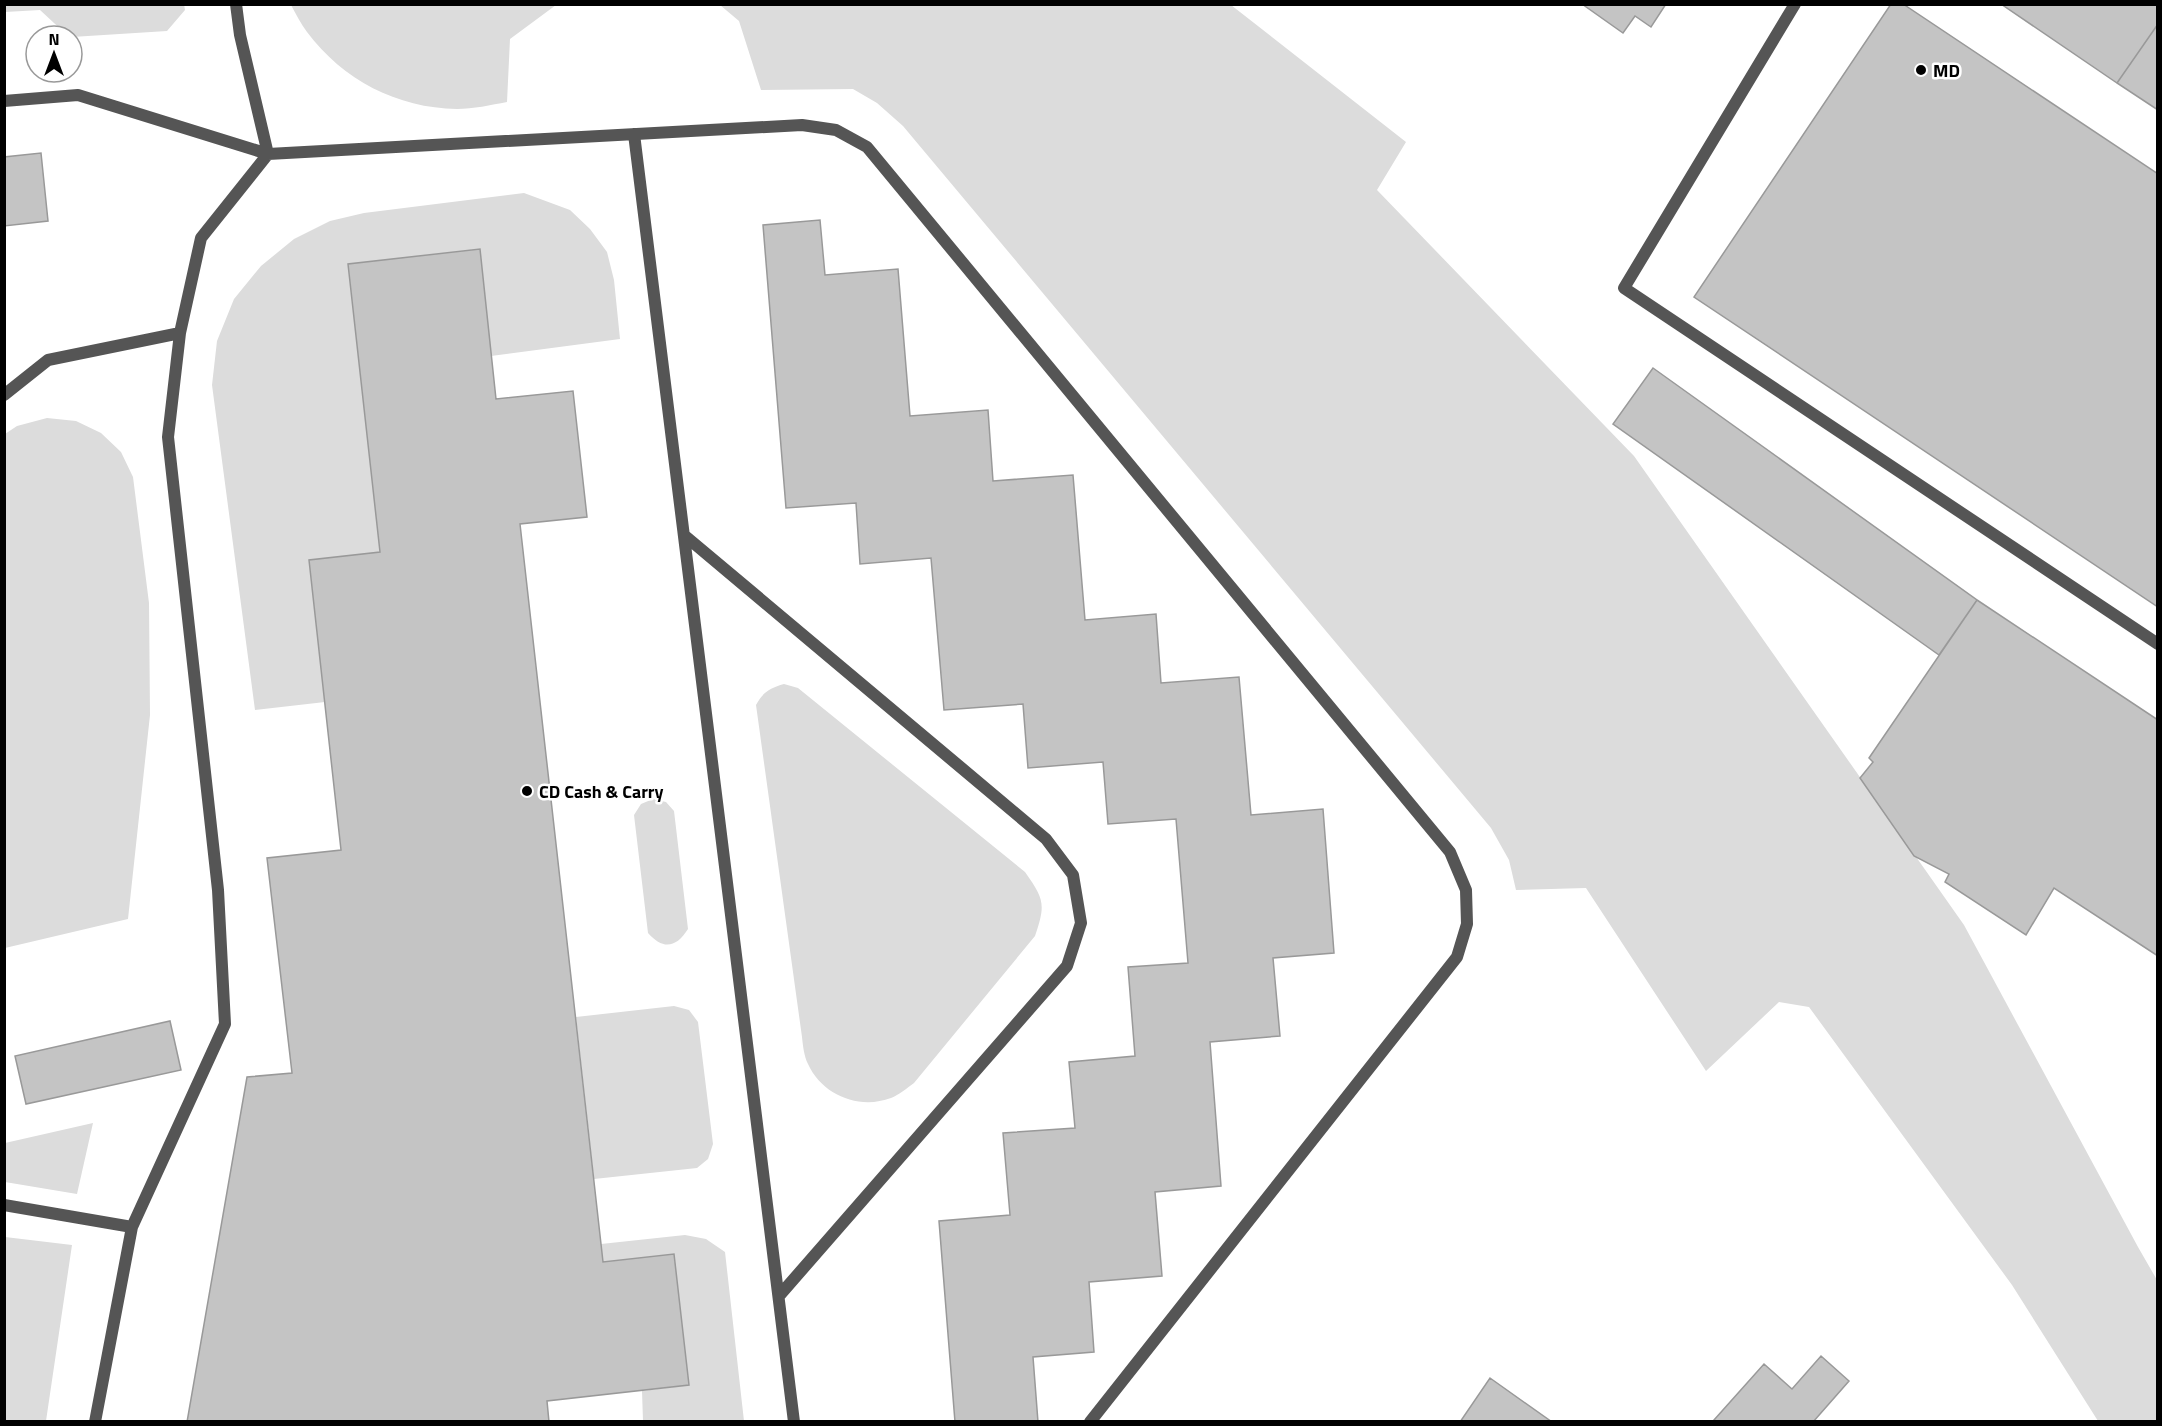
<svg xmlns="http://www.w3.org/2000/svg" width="2162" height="1426" font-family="'Titillium Web',sans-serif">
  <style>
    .green { fill: #dcdcdc }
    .building { fill: #c4c4c4; stroke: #999; stroke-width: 1.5 }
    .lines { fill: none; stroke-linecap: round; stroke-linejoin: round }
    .lane { stroke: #555; stroke-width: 12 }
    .poi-dot { fill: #000; stroke: #fff; stroke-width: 2 }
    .labels { text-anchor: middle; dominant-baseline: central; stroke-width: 5; stroke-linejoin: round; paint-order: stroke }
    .poi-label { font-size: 18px; font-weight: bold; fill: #000; stroke: #fff; text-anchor: start }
  </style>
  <rect width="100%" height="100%" fill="#fff"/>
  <path class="green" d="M5,4H184L185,10L167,31L72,37L68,36L40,10L5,12Z
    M291,5H556L510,39L507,102C491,105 473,109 457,109C397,108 343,80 307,32C301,24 296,14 291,5Z
    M720,5H1231L1406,142L1377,190L1634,456L1964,925L2138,1247L2157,1280V1421H2098L2012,1285L1809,1007L1779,1002L1706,1071L1586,888L1516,890L1509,860L1491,828L903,126L877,103L853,89L761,90L739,21Z
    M524,193L570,210L590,229L607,252L614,280L620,339L491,356L479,249L348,264L380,552L309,561L325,702L255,710L212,385L217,341L234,299L261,266L294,239L330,221L364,213Z
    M47,418L76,421L101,433L121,452L133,477L149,603L150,715L128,919L5,948V434L17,426Z
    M784,684L798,688L1025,872C1044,899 1046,904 1035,936L914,1083C907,1088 899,1095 891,1098C859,1110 822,1095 808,1064C804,1056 803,1046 802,1037L756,705C763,692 770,688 784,684Z
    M653,799L666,802L674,811L688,929C676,948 663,950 648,933L634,815L641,804Z
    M674,1006L689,1010L698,1022L713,1144L708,1159L697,1168L594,1179L576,1017Z
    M93,1123L77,1194L5,1182V1143Z
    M685,1235L706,1239L725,1252L744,1421H643L642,1391L689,1385L674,1254L603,1262L601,1244Z
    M5,1237L72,1245L46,1421H5Z"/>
  <path class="building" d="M1582,4H1666L1651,27L1635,16L1623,33Z
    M1891,4H1903L2158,174V607L1694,297Z
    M2001,4H2158V24L2117,83Z
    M2158,24V110L2117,83Z
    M41,153L48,221L4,226V157Z
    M820,220L825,275L898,269L910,416L988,410L993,481L1073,475L1085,620L1156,614L1161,683L1239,677L1251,815L1323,809L1334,953L1273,958L1280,1036L1210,1042L1221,1186L1155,1192L1162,1276L1089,1282L1094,1352L1033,1357L1038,1422H955L939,1221L1010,1215L1003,1133L1075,1128L1069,1062L1135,1056L1128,967L1188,963L1176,819L1108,824L1103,762L1028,768L1023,704L944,710L931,558L860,564L856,503L786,508L763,225Z
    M480,249L496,399L573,391L587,517L520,524L601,1244L603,1262L674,1254L689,1385L547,1401L549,1422H187L247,1077L292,1073L267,858L341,850L309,560L380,552L348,264Z
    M1653,368L1977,600L1939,655L1613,424Z
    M1977,600L2158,720V956L2054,888L2026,935L1945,882L1949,874L1914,856L1860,778L1873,762L1869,758Z
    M170,1021L181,1070L26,1104L15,1056Z
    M1821,1356L1849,1381L1813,1422H1716L1714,1420L1764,1364L1792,1389Z
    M1490,1378L1552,1422H1460Z"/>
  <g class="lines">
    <path class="lane" d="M1795,4L1624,288L2158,644
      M4,101L78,95L268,154L240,35L236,4
      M634,134L794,1422
      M4,395L48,360L180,333
      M684,535L1046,839L1073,875L1081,923L1067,966L779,1296
      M4,1205L132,1227
      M95,1422L132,1227L225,1024L218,890L168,437L180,333L201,238L268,154L802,125L836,130L867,147L1450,852L1466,890L1467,924L1457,957L1090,1422"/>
  </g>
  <g class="poi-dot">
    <circle cx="1921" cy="70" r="6"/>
    <circle cx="527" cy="791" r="6"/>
  </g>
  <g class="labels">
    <g class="poi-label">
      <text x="1933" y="70">MD</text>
      <text x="539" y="791">CD Cash &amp; Carry</text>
    </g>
  </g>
  <rect width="2162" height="1426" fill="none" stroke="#000000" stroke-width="12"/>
  <g transform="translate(54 54)"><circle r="28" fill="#ffffff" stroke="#999999" stroke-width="1.5"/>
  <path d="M0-4.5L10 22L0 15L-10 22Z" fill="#000000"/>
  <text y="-9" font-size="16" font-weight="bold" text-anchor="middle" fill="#000000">N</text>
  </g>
</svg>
